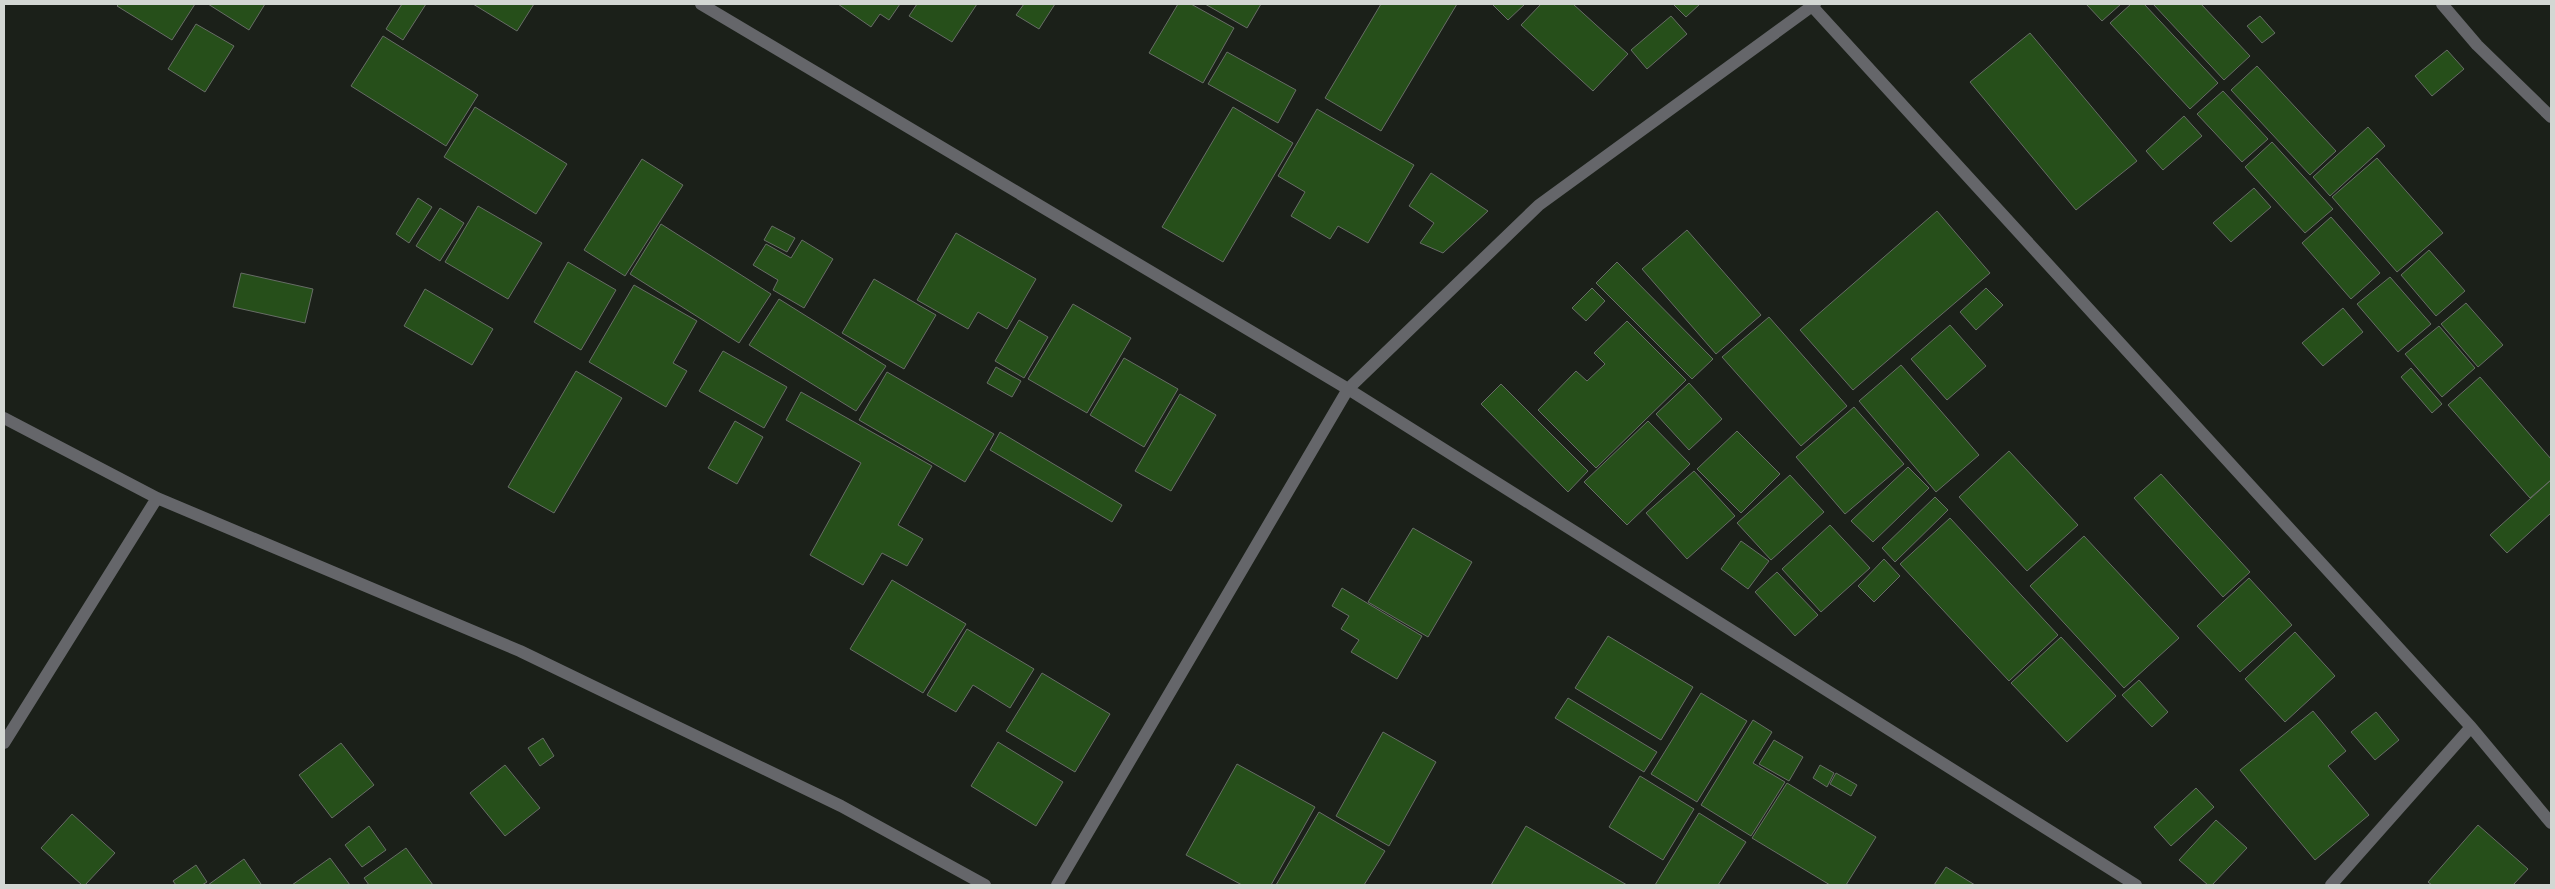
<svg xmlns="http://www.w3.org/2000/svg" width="2555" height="889" font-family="'IBM Plex Serif',serif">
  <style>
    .building { fill: #264f1a; stroke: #676d66 }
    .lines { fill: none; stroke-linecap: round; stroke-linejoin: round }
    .minor { stroke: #65666a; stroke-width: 12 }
  </style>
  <rect width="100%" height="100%" fill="#1b2019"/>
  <path class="building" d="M119,4H195L172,40L117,6Z
    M208,4H265L249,30Z
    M402,4H426L403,40L386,29Z
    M473,4H534L517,31Z
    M838,4H900L889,20L880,14L871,27Z
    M917,4H977L952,42L909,16Z
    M1024,4H1055L1039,29L1016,15Z
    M1178,4H1191L1234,28L1203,83L1149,53Z
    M1205,4H1261L1247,28Z
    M1381,4H1457L1381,131L1325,98Z
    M1492,4H1525L1508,20Z
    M1541,4H1573L1628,54L1593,91L1521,25Z
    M1673,4H1700L1686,17Z
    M2086,4H2121L2102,21Z
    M2131,4H2144L2218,83L2190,109L2110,23Z
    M2153,4H2201L2250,56L2224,80Z
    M1671,16L1687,34L1647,69L1631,50Z
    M2260,16L2275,33L2262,43L2247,26Z
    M196,24L234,46L205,92L168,69Z
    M2030,33L2137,161L2076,210L1970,82Z
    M383,36L478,95L446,146L351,86Z
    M2447,50L2464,69L2432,96L2415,76Z
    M1227,52L1296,90L1278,123L1208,84Z
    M2257,66L2336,151L2310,175L2231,90Z
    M2223,91L2268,139L2242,162L2197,114Z
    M475,107L567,164L536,214L444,157Z
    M1233,107L1293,143L1223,262L1162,227Z
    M1317,109L1414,165L1368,243L1338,226L1330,239L1291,216L1305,192L1278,176Z
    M2184,116L2202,136L2163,170L2146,151Z
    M2368,127L2385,146L2330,196L2313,177Z
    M2272,142L2333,209L2305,233L2245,167Z
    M2377,158L2443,233L2397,272L2332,197Z
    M642,159L683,185L625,276L584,250Z
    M1431,173L1488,211L1443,253L1420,243L1434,223L1409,206Z
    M2254,188L2271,207L2231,242L2213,223Z
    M418,198L432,207L409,243L396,234Z
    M478,206L542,243L508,299L445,262Z
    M440,208L464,223L440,261L416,246Z
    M1937,211L1990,273L1853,390L1800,330Z
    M2331,217L2380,273L2351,299L2302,243Z
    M661,224L771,294L739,343L630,274Z
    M772,226L795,238L787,252L764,240Z
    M1687,230L1761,315L1716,354L1642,269Z
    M956,233L1036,279L1007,329L978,312L968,329L917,300Z
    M802,240L833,259L804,308L773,290L778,280L753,265L766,244L791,258Z
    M2429,250L2465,291L2436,316L2401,275Z
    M568,262L616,290L581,350L534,322Z
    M1617,262L1713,359L1692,379L1596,283Z
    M241,273L313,289L305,323L233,307Z
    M2390,277L2431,324L2398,352L2357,304Z
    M874,279L936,315L904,369L842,333Z
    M634,285L697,321L673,363L687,371L666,407L589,362Z
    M1592,288L1605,301L1586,321L1572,308Z
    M1986,288L2003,305L1976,330L1960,312Z
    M425,289L493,329L472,365L404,326Z
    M779,299L886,366L856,411L749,345Z
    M2466,303L2503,345L2478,367L2441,324Z
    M1073,304L1131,338L1087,413L1028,379Z
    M2343,308L2363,332L2323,366L2302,343Z
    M1769,317L1847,406L1801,446L1722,357Z
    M1019,320L1048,337L1024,378L995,361Z
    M1627,321L1686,380L1596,468L1538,410L1576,371L1587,381L1605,364L1594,353Z
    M1950,325L1986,366L1947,400L1911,359Z
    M2439,326L2475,368L2442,397L2405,354Z
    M723,351L787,387L764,428L699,391Z
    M1124,358L1178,389L1144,447L1090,415Z
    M1901,365L1979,455L1936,492L1859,401Z
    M996,367L1021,381L1012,397L987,383Z
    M2411,368L2442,404L2432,413L2401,377Z
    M576,371L622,398L554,513L508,487Z
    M887,372L994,434L965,482L859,420Z
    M2480,377L2551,459V480L2530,498L2448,405Z
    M1689,383L1722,419L1689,450L1656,414Z
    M1501,384L1588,471L1568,492L1481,404Z
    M801,392L932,466L898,525L923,539L907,566L882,553L863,585L810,555L861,463L786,420Z
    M1180,394L1216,415L1171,491L1135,471Z
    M1854,407L1904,464L1845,514L1796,457Z
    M735,421L763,437L737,484L708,468Z
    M1648,421L1690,464L1627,525L1584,482Z
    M1737,431L1780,474L1741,513L1697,469Z
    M1000,432L1122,505L1112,522L990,450Z
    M2009,451L2078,525L2027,571L1959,497Z
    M1908,467L1929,488L1873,542L1851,521Z
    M1694,471L1735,516L1687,559L1646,513Z
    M2161,474L2250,572L2223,597L2134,498Z
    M1790,475L1824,512L1771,560L1737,523Z
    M2551,480V513L2507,553L2490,535Z
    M1935,497L1948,510L1895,562L1882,548Z
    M1950,518L2058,635L2009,681L1900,564Z
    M1830,525L1870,568L1821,612L1782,569Z
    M1413,528L1472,562L1428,637L1368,602Z
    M2084,536L2179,638L2124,688L2030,586Z
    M1741,541L1769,561L1748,589L1721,569Z
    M1884,559L1900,576L1874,602L1858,586Z
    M1777,572L1818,615L1795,636L1755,592Z
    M2249,578L2292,625L2240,672L2197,626Z
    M892,580L966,624L923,693L850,649Z
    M1342,588L1422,636L1397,679L1351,652L1359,640L1341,629L1349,616L1332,606Z
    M967,629L1034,669L1010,708L973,685L956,712L927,695Z
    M2295,632L2335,676L2285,722L2245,679Z
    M1608,636L1693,687L1661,740L1575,688Z
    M2061,637L2116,696L2067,742L2011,683Z
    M1042,673L1110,714L1075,772L1006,731Z
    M2139,680L2168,712L2152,727L2122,695Z
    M1701,693L1747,721L1697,802L1651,774Z
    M1568,698L1657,752L1644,772L1555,718Z
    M2313,711L2346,751L2328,766L2369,815L2315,860L2240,770Z
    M2376,712L2399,740L2375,760L2351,732Z
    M1753,720L1772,732L1753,763L1785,782L1751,836L1701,805Z
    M1383,732L1436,762L1389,846L1336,816Z
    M543,738L554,756L540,766L528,748Z
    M1774,740L1803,757L1789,781L1759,764Z
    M998,742L1063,782L1036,826L971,786Z
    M341,743L374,785L332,818L299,775Z
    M1237,764L1315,807L1271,885H1242L1186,855Z
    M505,765L540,808L505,836L470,793Z
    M1820,765L1834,773L1827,787L1813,778Z
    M1836,773L1857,785L1851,796L1830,784Z
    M1640,776L1694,809L1663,860L1609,827Z
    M1787,783L1876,837L1846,885H1830L1752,838Z
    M2196,788L2214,807L2171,846L2154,827Z
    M1319,812L1385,851L1364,885H1276Z
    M1699,813L1746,842L1718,885H1655Z
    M72,814L115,853L85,885H82L41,848Z
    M2216,820L2247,848L2212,885H2208L2179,860Z
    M2478,825L2528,869L2513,885H2432L2428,882Z
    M369,826L386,850L362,867L345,845Z
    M1526,826L1627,885H1491Z
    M406,848L433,885H369L364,878Z
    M330,858L350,885H292Z
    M244,859L261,884L259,885H208Z
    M196,865L207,882L202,885H176L173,881Z
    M1946,867L1975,885H1934Z"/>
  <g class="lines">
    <path class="minor" d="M701,4L1348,389L2136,885
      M1810,4L2471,727L2551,823
      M2442,4L2477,45L2551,117
      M4,418L157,498L520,651L841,806L985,885
      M4,743L157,498
      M1057,885L1348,389L1539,205L1815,4
      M2331,885L2471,727"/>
  </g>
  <rect width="2555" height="889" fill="none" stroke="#d3d7d3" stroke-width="10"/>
</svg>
